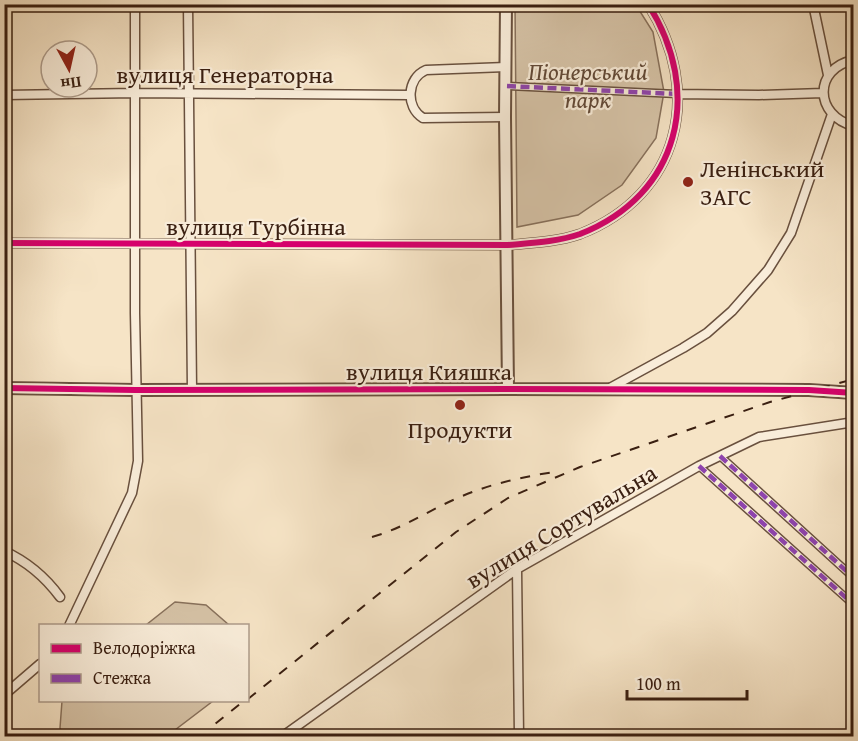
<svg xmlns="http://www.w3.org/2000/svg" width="858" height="741" font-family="'Gentium Book Plus',serif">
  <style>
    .green { fill: #d6c3a7; stroke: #88715c; stroke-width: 1.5 }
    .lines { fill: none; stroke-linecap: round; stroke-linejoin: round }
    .pedestrian-casing { stroke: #69503e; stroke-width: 9 }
    .minor-casing { stroke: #69503e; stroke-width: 11 }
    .tertiary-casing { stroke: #69503e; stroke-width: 14 }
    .pedestrian { stroke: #f9edda; stroke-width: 6 }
    .minor { stroke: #f9edda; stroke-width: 8 }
    .tertiary { stroke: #f9edda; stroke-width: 10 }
    .rail { stroke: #3a1f11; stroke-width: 2; stroke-dasharray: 10 10; stroke-linecap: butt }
    .quiet { stroke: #8e44ad; stroke-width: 4.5; stroke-dasharray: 9 4.5; stroke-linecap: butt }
    .cycleway-casing { stroke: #f9edda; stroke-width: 10 }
    .cycleway { stroke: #d6006c; stroke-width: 6 }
    .poi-dot { fill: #8f2418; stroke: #f9edda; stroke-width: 2 }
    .labels { text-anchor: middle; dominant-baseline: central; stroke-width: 4.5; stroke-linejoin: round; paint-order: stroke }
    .park-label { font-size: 24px; font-style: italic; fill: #614836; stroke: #f9edda }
    .street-label { font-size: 24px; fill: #3a1f11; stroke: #f9edda }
    .poi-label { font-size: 24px; fill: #3a1f11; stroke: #f9edda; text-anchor: start }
  </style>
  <rect width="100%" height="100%" fill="#f6e4c6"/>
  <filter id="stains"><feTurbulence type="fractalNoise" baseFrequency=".00333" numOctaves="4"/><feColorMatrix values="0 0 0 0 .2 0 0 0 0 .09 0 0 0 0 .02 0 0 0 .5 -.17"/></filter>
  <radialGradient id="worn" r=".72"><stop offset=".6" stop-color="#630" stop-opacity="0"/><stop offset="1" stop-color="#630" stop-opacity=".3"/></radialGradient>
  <path class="green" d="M515,5H636L653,32L664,92L656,138L622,185L578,215L517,227Z
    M175,602L206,605L229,625H146Z
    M62,701V700L213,701L167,736H64L60,728Z"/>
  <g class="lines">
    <defs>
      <path id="pedestrian" d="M507,86L677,94
        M720,456L854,578
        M699,466L854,605"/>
      <path id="minor" d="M188,4L192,390
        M813,4L828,75
        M854,60C813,68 814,116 854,126
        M677,94L759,95L823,93
        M4,95L135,93L409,95
        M505,117L423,118C405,107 407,78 426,70L506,67
        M4,243L508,245C531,243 557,242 580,234C680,195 704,92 648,4
        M608,389L683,348L707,333L732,311L768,270L791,233L832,114
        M4,551C26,561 46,578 60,597
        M517,569L519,736
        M69,626L132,493L138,461L135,313V4
        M4,695L40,664
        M283,736L517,569L699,466L759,437L854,422"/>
      <path id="tertiary" d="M506,4L505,117L508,389
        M4,388L136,390L508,389L809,390L854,393"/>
    </defs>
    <use href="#pedestrian" class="pedestrian-casing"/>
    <use href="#minor" class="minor-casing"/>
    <use href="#tertiary" class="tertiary-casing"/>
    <use href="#pedestrian" class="pedestrian"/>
    <use href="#minor" class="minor"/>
    <use href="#tertiary" class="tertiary"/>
    <path class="rail" d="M372,537C404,528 429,510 460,497C490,484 522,477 554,472
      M248,699L456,532L508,498L580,467L770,402L854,379
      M200,736L245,700"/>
    <path class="quiet" d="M507,86L677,94
      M720,456L854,578
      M699,466L854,605"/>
    <defs>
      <path id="cycleway" d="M4,243L508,245C531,243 557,242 580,234C680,195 704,92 648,4
        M4,388L136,390L508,389L809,390L854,393"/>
    </defs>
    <use href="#cycleway" class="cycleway-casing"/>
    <use href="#cycleway" class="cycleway"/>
  </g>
  <g class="poi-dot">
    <circle cx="688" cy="182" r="6"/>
    <circle cx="460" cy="405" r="6"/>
  </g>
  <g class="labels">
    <g class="park-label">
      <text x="588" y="71">Піонерський<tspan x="588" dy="28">парк</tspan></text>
    </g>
    <g class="street-label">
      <text x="225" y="74">вулиця Генераторна</text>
      <text x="256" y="226">вулиця Турбінна</text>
      <text x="429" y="371">вулиця Кияшка</text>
      <text transform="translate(561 526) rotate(-31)">вулиця Сортувальна</text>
    </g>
    <g class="poi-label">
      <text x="700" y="168">Ленінський<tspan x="700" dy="28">ЗАГС</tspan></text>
      <text x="460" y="429" text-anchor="middle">Продукти</text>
    </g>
  </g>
  <rect width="858" height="741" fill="none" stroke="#f6e4c6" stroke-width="24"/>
  <rect x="6" y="6" width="846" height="729" fill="none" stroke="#3a1f11" stroke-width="3"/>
  <rect x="12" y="12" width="834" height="717" fill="none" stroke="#3a1f11" stroke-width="1.5"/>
  <rect x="39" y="624" width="210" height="78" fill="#f9edda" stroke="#ad9b8a" stroke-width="1.5"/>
  <rect x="51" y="644" width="30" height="9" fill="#d6006c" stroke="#ad9b8a" stroke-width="1.5"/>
  <text x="93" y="654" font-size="18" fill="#3a1f11">Велодоріжка</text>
  <rect x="51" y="674" width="30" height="9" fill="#8e44ad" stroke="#ad9b8a" stroke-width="1.5"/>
  <text x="93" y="684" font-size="18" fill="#3a1f11">Стежка</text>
  <g transform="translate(69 69) rotate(172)"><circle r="28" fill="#f9edda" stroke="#ad9b8a" stroke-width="1.5"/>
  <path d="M0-4.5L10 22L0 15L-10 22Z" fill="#8f2418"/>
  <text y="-9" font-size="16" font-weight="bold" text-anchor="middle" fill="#3a1f11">Пн</text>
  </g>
  <path d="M627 690v9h120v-9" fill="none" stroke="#3a1f11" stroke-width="3"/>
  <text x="636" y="690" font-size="18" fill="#3a1f11" stroke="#f9edda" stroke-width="4.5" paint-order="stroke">100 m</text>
  <rect width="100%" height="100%" filter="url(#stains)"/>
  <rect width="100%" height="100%" fill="url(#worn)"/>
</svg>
